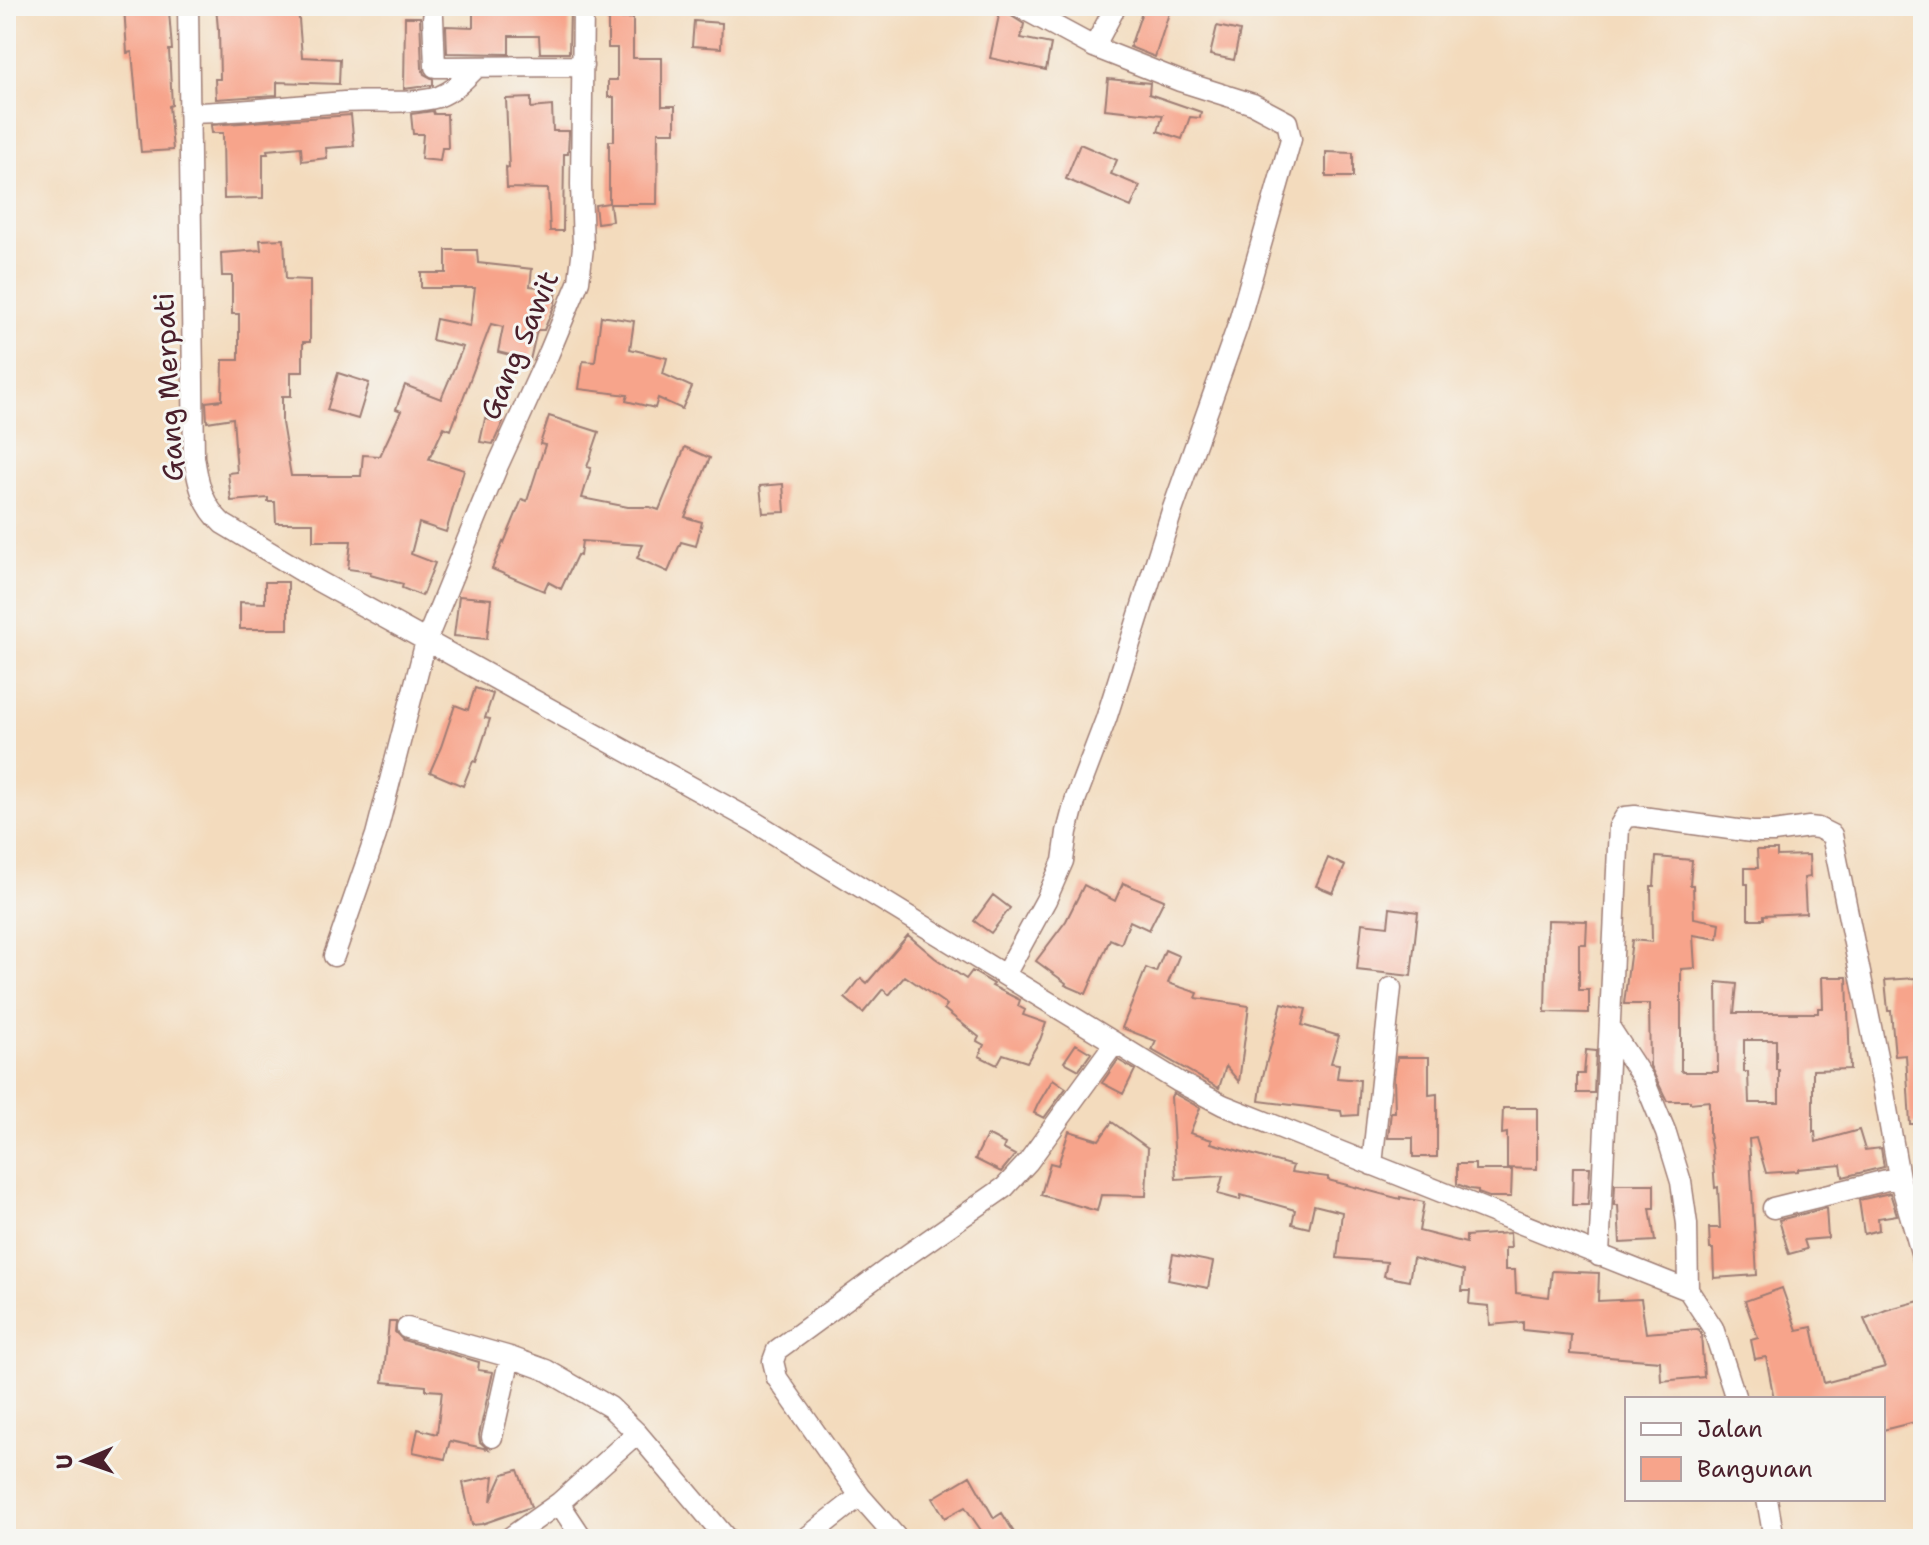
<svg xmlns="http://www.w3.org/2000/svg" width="1929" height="1545" font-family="'Shantell Sans',sans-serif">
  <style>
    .building { fill: #f7a48b; fill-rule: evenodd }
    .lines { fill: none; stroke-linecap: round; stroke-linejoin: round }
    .minor-casing { stroke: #9e7d74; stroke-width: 23 }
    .minor { stroke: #fff; stroke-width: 20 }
    .labels { text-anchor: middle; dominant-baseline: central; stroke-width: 6; stroke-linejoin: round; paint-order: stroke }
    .street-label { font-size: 28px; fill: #4a1f2b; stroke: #f6f6f2 }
  </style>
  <rect width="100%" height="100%" fill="#f6f6f2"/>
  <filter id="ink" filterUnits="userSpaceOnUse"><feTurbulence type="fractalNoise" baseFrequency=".0125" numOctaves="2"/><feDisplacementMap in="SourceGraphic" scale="16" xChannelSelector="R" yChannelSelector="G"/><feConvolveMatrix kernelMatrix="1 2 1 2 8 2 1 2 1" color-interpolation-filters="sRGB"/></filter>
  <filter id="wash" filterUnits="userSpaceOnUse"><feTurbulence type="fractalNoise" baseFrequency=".006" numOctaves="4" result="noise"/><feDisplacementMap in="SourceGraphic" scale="32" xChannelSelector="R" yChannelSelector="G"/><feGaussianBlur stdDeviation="1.8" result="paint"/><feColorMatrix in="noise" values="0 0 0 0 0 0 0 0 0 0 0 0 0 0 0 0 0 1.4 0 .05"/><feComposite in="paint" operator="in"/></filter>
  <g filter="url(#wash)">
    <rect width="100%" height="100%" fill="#f3dbbd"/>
    <g id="blocks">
      <path class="building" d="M124,6H156V12L169,11L172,50H169L172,105L169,106L173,150L141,152L132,52L127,53Z
        M216,6H272V8L298,7L302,57L340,59L339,84L277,82V95L216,99L215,79H220L219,29H218Z
        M473,6L570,9L569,53H540L539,36H509V54L447,53L446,26L473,27Z
        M1001,6H1005L1007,13L1024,24L1021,38L1051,44L1046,70L990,58Z
        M1144,6L1169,13L1155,57L1130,47Z
        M405,17H420L422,68L424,74L433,79V85L404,89Z
        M633,18V58H662V106H675V132H658L657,204H610L612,221L597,223L595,205L609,203V141H614V97H608V80H617V48H608V19Z
        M694,21L722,23L721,48L692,46Z
        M1217,26L1240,31L1234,60L1210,55Z
        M1108,79L1150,83L1149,94L1201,112L1200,118L1190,117L1182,139L1158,131L1163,115L1105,109Z
        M531,98V108L552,106L553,131H569L568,154H564L563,231H550L548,189L507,188L506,167L509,168L506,99Z
        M433,111L434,114H447L448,148H442L440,161L421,159L423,134H413L411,114Z
        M351,115L354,146L326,148L327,158L302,161L301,147L267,150L268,154H263V198L224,199L223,133H212L211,125Z
        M1080,144L1117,160L1111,174L1140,186L1131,207L1066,179Z
        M1326,152L1353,153V177H1326Z
        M284,239L286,279L310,280V342H303V372H291V396H282V423L291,476H361L363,455L380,456L401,411L396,409L405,385L441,399L463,347L432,340L436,319L470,326L475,288H421V273H446V250H477L478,263L532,269L530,286L557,289L555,304L544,330H537L530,360L498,352L503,327L491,324L451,430L444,427L429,459L464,470L446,532L419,523L411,554L435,563L422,596L402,588L403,584L370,575L371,572L348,569L351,541H313V523H276L275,502H268V498L231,501L228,473L237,472L233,418L207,422L206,402L222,400L223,360H239V314H232V276H222L221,253L261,250L260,240Z
        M601,316L634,321L630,349L667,358L663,374L692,387L682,409L658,398L655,408L626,401L628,395L579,389L583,361L595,362Z
        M338,373L369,383L358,419L327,410Z
        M549,416L599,432L587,467L591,468L582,498L628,507H650L659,510L685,447L710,458L685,517L702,522L696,546L681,542L668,572L637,558L643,545L582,541L580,556L577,555L561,589L548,582L544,591L492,569L503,542L504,543L522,499L527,501L545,445L540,444Z
        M485,419L503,422L493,444L480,442Z
        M783,484L785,512L763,513L760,486Z
        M265,582H288V629H240V602L265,603Z
        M459,596L491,599L487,639L454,636Z
        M475,688L493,694L485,718L490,719L476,762L473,761L463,786L430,772L441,747L455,705L468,710Z
        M1757,850H1777V856L1809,855L1810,877L1804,878L1806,913L1764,915V919H1748V884H1745V868H1758Z
        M1656,857L1692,860L1690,885H1693L1694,918L1720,923L1718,939L1693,935L1695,968L1681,969V1070L1683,1072H1718L1717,982L1737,984L1734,1013H1818V1008H1823L1822,977H1847L1850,1069L1813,1070V1132H1815L1816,1142L1859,1130L1865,1150L1881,1148L1884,1167L1843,1177L1841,1165L1798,1169V1171L1766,1173L1756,1138L1749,1139L1757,1275L1714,1278L1713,1249H1710L1709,1228H1720L1718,1187L1715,1188L1712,1151L1709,1134V1101L1690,1103V1101H1667L1650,1066L1649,1004H1624L1632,940L1652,942L1651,886H1654ZM1744,1040H1776V1070H1779V1103H1749L1748,1072H1744Z
        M1328,858L1345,866L1333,893L1316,886Z
        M1123,883L1164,900L1149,930L1130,921L1121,944L1110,939L1086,994L1065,985L1066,983L1036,961L1066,921L1084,885L1115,901Z
        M993,895L1010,908L991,933L974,921Z
        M1390,908L1418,912L1411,976L1357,970L1362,923L1388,926Z
        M1547,920L1587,921L1586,944H1579V990H1589V1013L1545,1012Z
        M908,935L935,958L966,979L972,971L994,984L992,986L1020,1000L1018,1006L1025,1010L1023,1015L1046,1023L1040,1040L1027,1062L1003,1054L997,1065L979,1056L984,1045L977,1041L979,1037L944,1009L947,1005L905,976L889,995L883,989L863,1013L845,998L861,978L867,983Z
        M1165,950L1179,956L1168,983L1198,993L1196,998L1249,1006L1239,1082L1226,1066L1219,1088L1152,1050L1156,1041L1122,1028L1146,968L1156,972Z
        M1916,978L1920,1026L1923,1025V1124H1910L1906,1055L1895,1056L1891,1011H1888L1885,980Z
        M1282,1003L1306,1009L1302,1025L1339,1036L1331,1063L1339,1064L1337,1078L1360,1080L1358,1115L1342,1116L1341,1111L1259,1101L1262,1080Z
        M1076,1044L1091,1053L1079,1070L1064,1062Z
        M1586,1050L1596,1051L1594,1093H1577V1074H1584Z
        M1397,1057H1429V1095L1437,1094V1157H1413V1138H1388L1391,1112H1395L1394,1077Z
        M1118,1060L1135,1070L1123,1094L1102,1083Z
        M1053,1079L1066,1088L1044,1118L1034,1113L1038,1104Z
        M1173,1093L1200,1108L1190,1133L1212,1140L1211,1143L1293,1166L1291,1172L1328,1177V1180L1400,1199V1197L1424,1202L1419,1231L1466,1243V1236L1510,1233L1511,1248H1505V1270H1515L1516,1293L1549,1297L1552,1271L1599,1273L1598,1301L1641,1299L1646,1333L1698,1329L1701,1334L1704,1377L1661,1381L1660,1361L1570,1354L1571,1335L1523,1330V1322L1490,1325L1489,1306L1469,1304L1470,1291H1462L1464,1271L1413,1258L1409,1281L1384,1276L1387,1262L1337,1258L1342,1212L1314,1205L1309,1228L1292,1224L1295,1210L1241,1195L1240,1200L1218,1194L1223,1176L1176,1179L1171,1097Z
        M1503,1108H1537V1169L1507,1168V1133L1502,1134Z
        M1112,1122L1148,1148L1146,1196L1101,1195L1097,1211L1041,1195L1050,1163L1058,1165L1069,1131L1099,1140Z
        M987,1135L1005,1144L1003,1149L1015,1155L1001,1172L975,1159Z
        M1457,1164H1475V1170H1512L1511,1197H1489L1478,1193V1190L1470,1189L1457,1184Z
        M1573,1167H1590L1588,1205H1572Z
        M1615,1184H1654V1208H1650L1655,1241L1620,1243L1618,1205H1614Z
        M1890,1193L1897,1215L1878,1218L1879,1230L1864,1234L1859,1200Z
        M1826,1208L1828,1238L1804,1240L1807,1249L1789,1254L1779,1220Z
        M1173,1254L1213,1262L1208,1288L1168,1280Z
        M1782,1288L1797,1330L1812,1327L1824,1383L1885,1367L1864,1319L1886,1310L1923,1300V1420L1883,1430V1399H1774L1766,1357L1755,1359L1751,1340L1758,1338L1745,1301Z
        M389,1322H396L395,1332L403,1340L479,1362L478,1370L493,1372L479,1435L480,1442L488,1449L450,1441L445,1459L413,1452L418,1429L437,1434L442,1391L426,1390V1386L383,1382Z
        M518,1470L531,1507L482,1524L472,1525L463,1483L494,1476L491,1501L503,1474Z
        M970,1476L994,1518L1002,1513L1018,1539H987L965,1507L945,1518L933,1498Z"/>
    </g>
  </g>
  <g filter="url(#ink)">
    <use href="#blocks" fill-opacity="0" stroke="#9e7d74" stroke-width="2"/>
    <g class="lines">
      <defs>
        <path id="minor" d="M188,6L194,457C198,483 202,505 223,524L318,581L753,821L1179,1082L1223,1105L1688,1290L1713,1328L1736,1399
          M433,17L435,67L583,66
          M1094,47L1116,6
          M189,113C241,112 292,106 344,102C372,100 412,105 438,97C454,91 465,79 477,67
          M334,956L376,835L426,641L498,465L549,353L579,281L583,247L581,185L583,6
          M1005,975L1046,900L1063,861L1067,832L1076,798L1106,719L1172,511L1238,325L1291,139L1287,122L1253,104L1180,81L1094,47L1018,6
          M1610,1028L1644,1080L1666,1133L1681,1182L1687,1224L1688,1290
          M1372,1165L1391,988
          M1773,1208L1899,1177
          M1599,1256L1619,827L1625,817L1635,816L1752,832H1773L1809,827L1818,828L1832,835L1882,1081L1899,1177L1923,1259
          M407,1328L510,1357L546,1370L610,1407L637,1433L727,1539
          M492,1437L510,1357
          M1767,1499L1774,1539
          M559,1503L583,1539
          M508,1539L559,1503L637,1433
          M805,1539L860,1496
          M898,1539L860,1496L777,1378L773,1361L777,1350L893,1265L1005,1187L1028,1162L1114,1044"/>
      </defs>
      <use href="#minor" class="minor-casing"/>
      <use href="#minor" class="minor"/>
    </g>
  </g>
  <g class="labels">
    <g class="street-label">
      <text transform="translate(519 345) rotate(-67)">Gang Sawit</text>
      <text transform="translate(168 387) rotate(-93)">Gang Merpati</text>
    </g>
  </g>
  <rect width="1929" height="1545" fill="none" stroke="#f6f6f2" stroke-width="32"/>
  <rect x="1625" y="1397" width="260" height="104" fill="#f6f6f2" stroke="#b1a0a2" stroke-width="2"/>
  <rect x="1641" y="1423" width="40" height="12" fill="#ffffff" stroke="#b1a0a2" stroke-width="2"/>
  <text x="1697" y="1437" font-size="24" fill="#4a1f2b">Jalan</text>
  <rect x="1641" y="1457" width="40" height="24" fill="#f7a48b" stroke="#b1a0a2" stroke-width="2"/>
  <text x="1697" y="1477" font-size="24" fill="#4a1f2b">Bangunan</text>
  <g transform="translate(84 1461) rotate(268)" stroke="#f6f6f2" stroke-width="6" paint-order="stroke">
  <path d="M0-6L14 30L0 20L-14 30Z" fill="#4a1f2b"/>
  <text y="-12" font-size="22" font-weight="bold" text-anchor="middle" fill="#4a1f2b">U</text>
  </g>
</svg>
